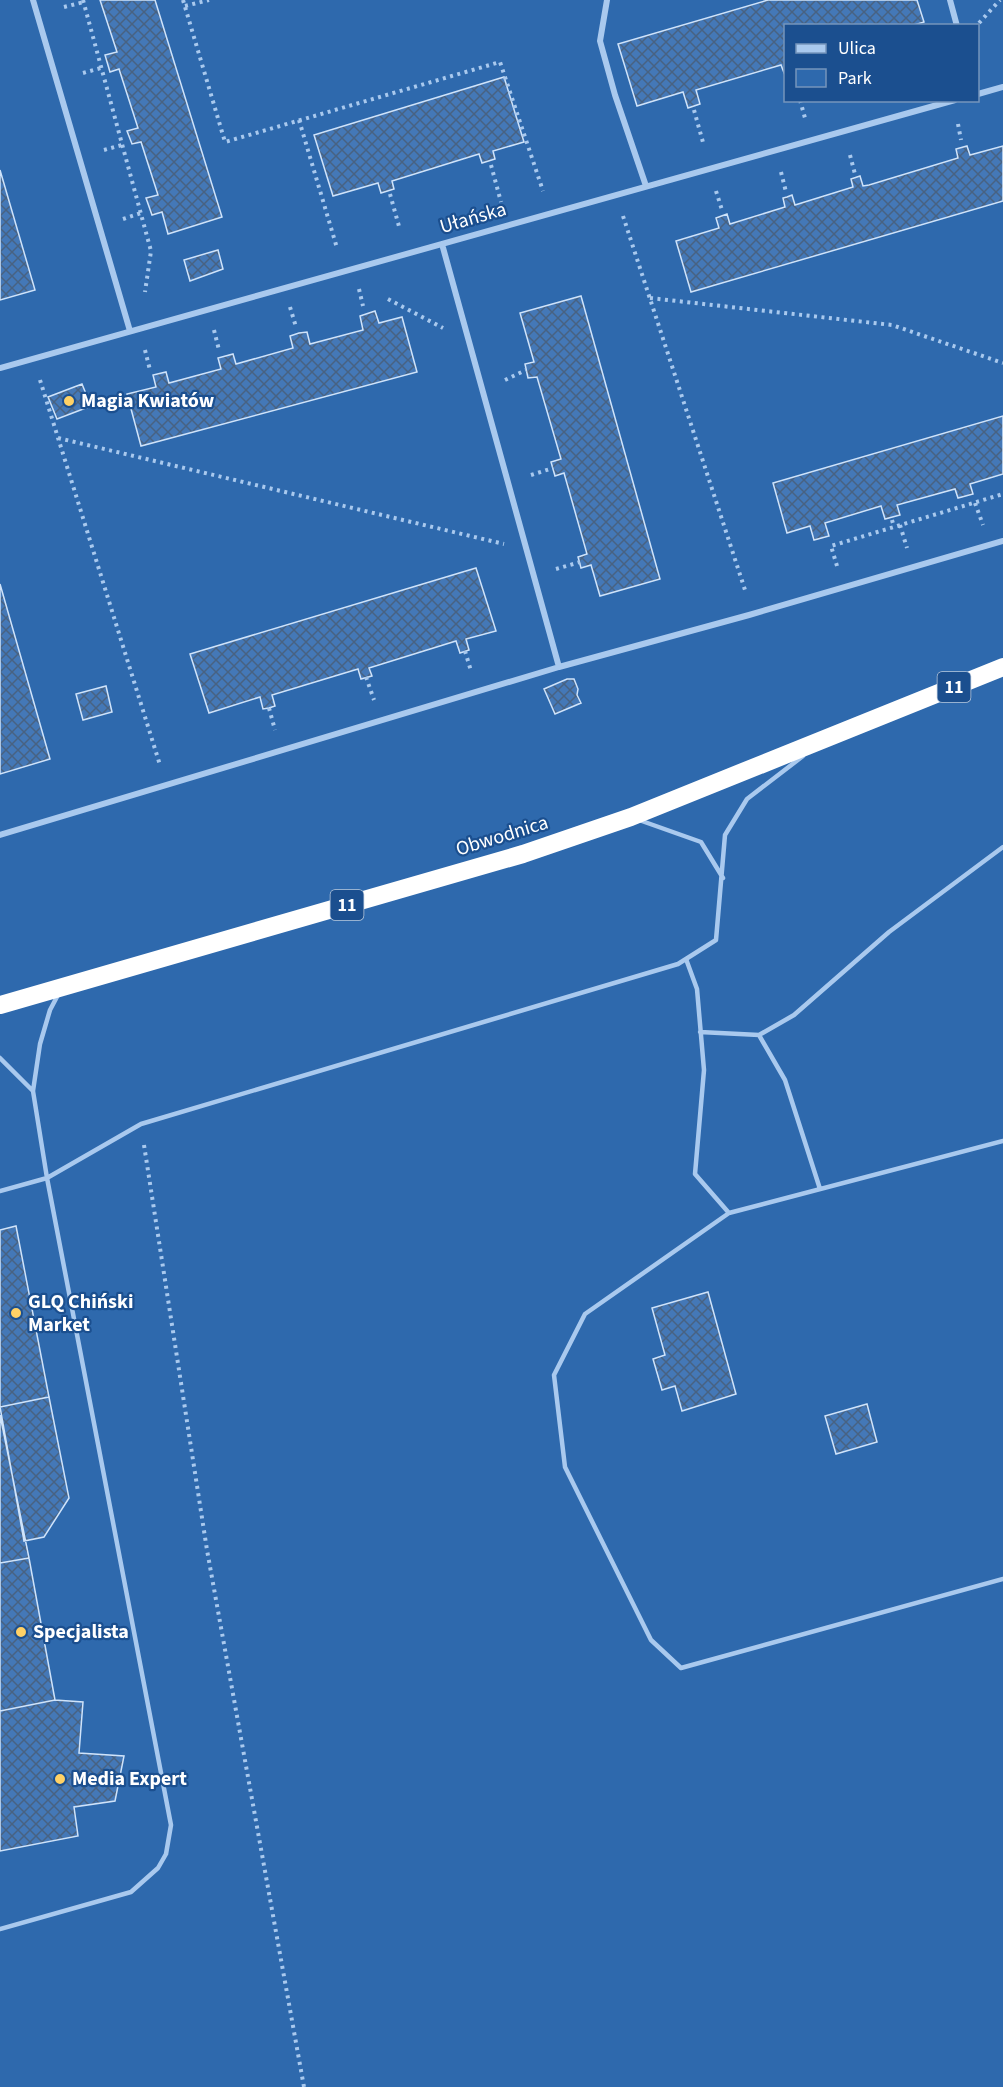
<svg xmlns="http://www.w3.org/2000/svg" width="1003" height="2087" font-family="'Source Sans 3',sans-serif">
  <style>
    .park { fill: #2e69ad; fill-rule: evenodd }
    .building { fill: url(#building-cross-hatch); stroke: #cfe3fa; stroke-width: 1.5 }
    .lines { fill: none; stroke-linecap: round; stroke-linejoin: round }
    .path { stroke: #a9c9ee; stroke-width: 4; stroke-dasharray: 3 4.5; stroke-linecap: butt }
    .lane { stroke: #a9c9ee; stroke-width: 4.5 }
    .street { stroke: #a9c9ee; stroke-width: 6 }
    .highway { stroke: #fff; stroke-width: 18 }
    .poi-dot { fill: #ffd166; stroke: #1b4f8f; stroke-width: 2 }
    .labels { text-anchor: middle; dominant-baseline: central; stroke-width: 4.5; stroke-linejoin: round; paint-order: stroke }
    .shield { fill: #1b4f8f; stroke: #bbcadd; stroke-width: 1.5 }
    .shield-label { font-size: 18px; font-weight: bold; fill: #fff }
    .street-label { font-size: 20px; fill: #fff; stroke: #1b4f8f }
    .poi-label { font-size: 20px; font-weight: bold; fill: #fff; stroke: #1b4f8f; text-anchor: start }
  </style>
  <defs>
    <pattern id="building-cross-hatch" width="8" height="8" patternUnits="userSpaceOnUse" patternTransform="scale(1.5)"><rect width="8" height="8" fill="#4478b7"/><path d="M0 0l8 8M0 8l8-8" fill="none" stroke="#486282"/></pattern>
  </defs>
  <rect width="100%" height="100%" fill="#1b4f8f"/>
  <path class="park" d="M0,0H1003V2087H0ZM786,26H978V100H786Z"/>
  <path class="building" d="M100,0H155L222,217L168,234L162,212L152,215L146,198L158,195L141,142L132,144L127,131L138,128L119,69L110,72L105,55L117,52Z
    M768,0H917L924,22L911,26H786V78L781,65L696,90L700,104L688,108L683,92L637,106L618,44Z
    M504,77L524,142L493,151L495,159L482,163L479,154L392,181L394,189L381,193L378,183L333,196L314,135Z
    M967,146L970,155L1003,146V201L691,292L676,241L719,228L716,218L727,214L730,224L785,207L783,198L787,197L792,195L795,205L853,187L851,179L860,176L863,186L869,185L958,158L956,149Z
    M0,170L35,290L0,300Z
    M218,250L223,269L190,281L184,260Z
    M581,296L660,579L600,596L591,565L581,568L578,557L587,554L564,473L555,476L551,462L561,459L537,377L528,378L525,364L534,362L520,313Z
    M375,311L379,323L402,317L417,372L141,446L127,394L156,387L153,375L166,372L169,383L221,369L218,358L233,354L236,364L293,348L290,336L299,333L307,332L310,344L363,330L360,316Z
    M82,384L91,406L57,419L48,397Z
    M1003,416V474L970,484L973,494L958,498L955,489L897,505L900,515L885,519L881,506L825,523L829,536L814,540L810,526L787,533L773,483Z
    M476,568L496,631L466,639L469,650L460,653L456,641L369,668L372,676L361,679L358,669L272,695L275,706L269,708L263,709L260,697L209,713L190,654Z
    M0,584L50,759L0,774Z
    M567,679H574L578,689L577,695L581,703L555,714L544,689Z
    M106,686L112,712L83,720L76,694Z
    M16,1226L49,1397L0,1407V1230Z
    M708,1292L736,1394L682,1411L675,1386L662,1390L653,1359L665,1355L652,1308Z
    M49,1397L69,1498L44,1537L24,1541L0,1407Z
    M867,1404L877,1442L836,1454L825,1416Z
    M0,1415L29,1558L0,1563Z
    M29,1558L55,1700L0,1711V1563Z
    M55,1700L83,1702L79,1753L124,1756L115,1801L74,1807L78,1836L0,1851V1711Z"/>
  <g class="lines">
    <path class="path" d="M83,0L151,251L145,292
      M183,0L225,142L500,62L543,191
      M185,6L209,0
      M64,7L84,2
      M979,23L1000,0
      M83,73L101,68
      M800,100L805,118
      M694,110L704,146
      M299,120L337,248
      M958,124L961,140
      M104,150L122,145
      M850,155L855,174
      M491,165L501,202
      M781,172L786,192
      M716,191L722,210
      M390,194L400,230
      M623,216L746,593
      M123,219L141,213
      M359,289L363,306
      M650,298L892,325L1003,363
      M388,299L443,328
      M290,307L296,327
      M214,330L219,350
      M145,350L150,370
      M40,380L160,765
      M505,380L526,370
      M58,438L504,544
      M531,475L553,468
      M975,503L983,525
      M892,520L894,527
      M900,525L907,548
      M837,566L831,546L1003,494
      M556,569L580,562
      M465,651L471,671
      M366,677L374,700
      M269,708L275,730
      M144,1145L207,1550L304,2087"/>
    <path class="lane" d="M639,820L701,842L723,878
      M686,959L697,989L704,1070L695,1174L729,1213
      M700,1032L759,1035L794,1015L889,932L1003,847
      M759,1035L785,1080L820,1189
      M0,1058L33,1091
      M1003,1141L729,1213L585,1314L554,1375L565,1467L651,1640L681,1668L1003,1579
      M0,1191L47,1178L141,1124L678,964L716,940L725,835L747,799L803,756
      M0,1929L131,1892L158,1868L166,1854L171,1825L47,1178L33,1091L40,1044L50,1010L59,993"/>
    <path class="street" d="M33,0L130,331
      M607,0L600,41L615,95L646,186
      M950,0L957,26
      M978,94L1003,87
      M442,244L559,667
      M0,368L955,100
      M0,835L559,667L749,615L1003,541"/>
    <path class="highway" d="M0,1005L523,854L631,817L1003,667"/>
  </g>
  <g class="poi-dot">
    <circle cx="69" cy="401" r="6"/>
    <circle cx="16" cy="1313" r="6"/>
    <circle cx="21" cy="1632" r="6"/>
    <circle cx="60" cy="1779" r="6"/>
  </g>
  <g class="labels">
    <g class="shield">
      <rect x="937.5" y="672" width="33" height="30" rx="4.5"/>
      <rect x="330.5" y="890" width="33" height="30" rx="4.5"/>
    </g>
    <g class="shield-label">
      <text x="954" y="687">11</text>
      <text x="347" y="905">11</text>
    </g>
    <g class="street-label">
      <text transform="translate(473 218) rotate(-16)">Ułańska</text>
      <text transform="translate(502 836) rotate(-17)">Obwodnica</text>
    </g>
    <g class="poi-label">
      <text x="81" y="401">Magia Kwiatów</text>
      <text x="28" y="1302">GLQ Chiński<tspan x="28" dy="23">Market</tspan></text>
      <text x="33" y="1632">Specjalista</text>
      <text x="72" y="1779">Media Expert</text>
    </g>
  </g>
  <rect x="784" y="24" width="195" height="78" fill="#1b4f8f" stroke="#7695bc" stroke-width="1.5"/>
  <rect x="796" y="44" width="30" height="9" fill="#a9c9ee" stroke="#7695bc" stroke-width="1.5"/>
  <text x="838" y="54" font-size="18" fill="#ffffff">Ulica</text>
  <rect x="796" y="69" width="30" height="18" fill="#2e69ad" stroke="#7695bc" stroke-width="1.5"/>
  <text x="838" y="84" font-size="18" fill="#ffffff">Park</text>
</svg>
